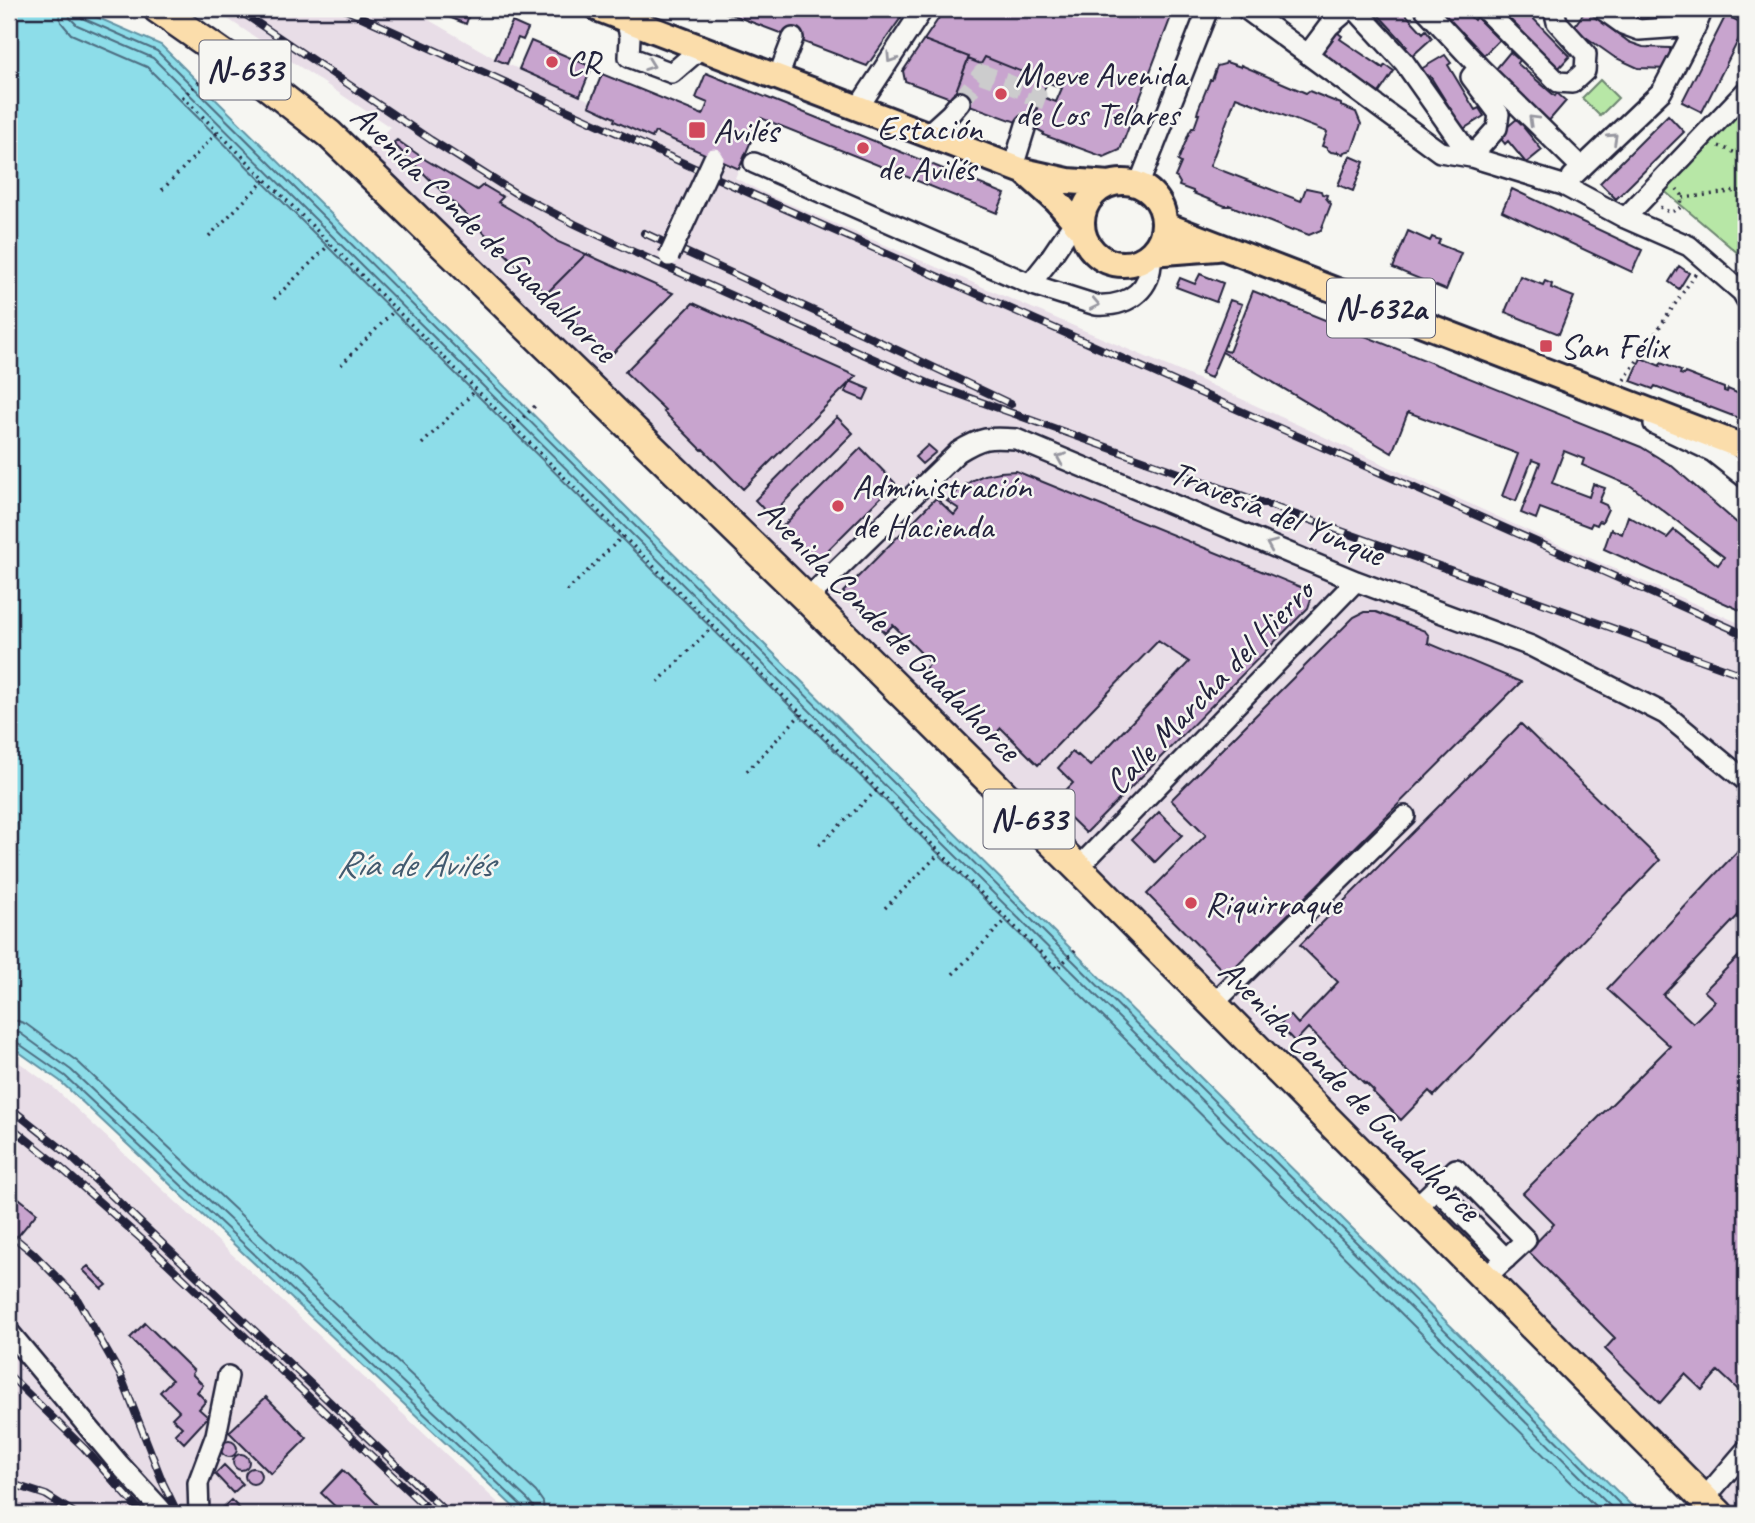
<svg xmlns="http://www.w3.org/2000/svg" width="1755" height="1523" font-family="Caveat,sans-serif">
  <style>
    .built { fill: #e8dde7 }
    .green { fill: #b7e7a6; stroke: #6c8470; stroke-width: 2 }
    .water { fill: #8ddde9; stroke: #6292a3; stroke-width: 2 }
    .lines { fill: none; stroke-linecap: round; stroke-linejoin: round }
    .shore { stroke: #4d6d81; stroke-width: 2 }
    .building { fill: #c8a4ce; stroke: #22223b; stroke-width: 2 }
    .minor-tunnel { stroke: #cccccd; stroke-width: 19; stroke-dasharray: 19 10; stroke-linecap: butt }
    .minor-casing { stroke: #22223b; stroke-width: 24 }
    .major-casing { stroke: #22223b; stroke-width: 30 }
    .highway-casing { stroke: #22223b; stroke-width: 33 }
    .path { stroke: #22223b; stroke-width: 3.5; stroke-dasharray: 2 5; stroke-linecap: butt }
    .minor { stroke: #f6f6f2; stroke-width: 19 }
    .major { stroke: #fbddab; stroke-width: 24 }
    .highway { stroke: #fbddab; stroke-width: 28 }
    .rail-casing { stroke: #22223b; stroke-width: 8 }
    .rail { stroke: #f6f6f2; stroke-width: 5; stroke-dasharray: 16; stroke-linecap: butt }
    .minor-bridge-casing { stroke: #22223b; stroke-width: 24; stroke-linecap: butt }
    .minor-bridge { stroke: #f6f6f2; stroke-width: 19 }
    .oneway { stroke: #9797a0 }
    .poi-dot { fill: #d1495b; stroke: #f6f6f2; stroke-width: 2.5 }
    .labels { text-anchor: middle; dominant-baseline: central; stroke-width: 5; stroke-linejoin: round; paint-order: stroke }
    .shield { fill: #f6f6f2; stroke: #626272; stroke-width: 2 }
    .shield-label { font-size: 33px; font-weight: bold; fill: #22223b }
    .poi-label { font-size: 35px; fill: #22223b; stroke: #f6f6f2; text-anchor: start }
    .street-label { font-size: 35px; fill: #22223b; stroke: #f6f6f2 }
    .water-label { font-size: 37px; font-style: italic; fill: #425a6f; stroke: #f6f6f2 }
  </style>
  <rect width="100%" height="100%" fill="#f6f6f2"/>
  <filter id="ink" filterUnits="userSpaceOnUse"><feTurbulence type="fractalNoise" baseFrequency=".0143" numOctaves="2"/><feDisplacementMap in="SourceGraphic" scale="14" xChannelSelector="R" yChannelSelector="G"/><feConvolveMatrix kernelMatrix="1 2 1 2 8 2 1 2 1" color-interpolation-filters="sRGB"/></filter>
  <g filter="url(#ink)">
    <path class="built" d="M213,9H410L496,59L591,101L589,106L615,118L614,122L651,138L655,132L739,169L735,178L766,194L1209,384L1544,538L1746,626V1514H1710L350,166L390,127Z
      M9,1055L54,1088L510,1514H9Z"/>
    <path class="green" d="M1600,80L1618,98L1600,116L1582,98Z
      M1746,95V260L1662,189Z"/>
    <path class="water" d="M9,9H78L161,45L1640,1514H521L60,1081L9,1045Z"/>
    <g class="lines">
      <path class="shore" d="M58,9L61,22L71,34L147,67L1603,1514
        M69,9L70,18L77,25L153,58L1618,1514
        M78,9V14L82,18L157,51L1630,1514
        M9,1020L18,1021L26,1024L78,1062L536,1492L543,1502L544,1514
        M9,1031L20,1033L71,1070L528,1500L533,1506L534,1514
        M9,1039L15,1041L65,1076L522,1506L525,1514"/>
    </g>
    <path class="building" d="M437,9H471L466,24L436,12Z
      M717,9H907L867,66Z
      M945,9H1174L1120,150L1104,157L1043,135L1044,133L1033,127L1031,122L1038,104L1040,105L1043,97L1056,102L1062,88L985,57L981,64L968,59L969,57L924,40Z
      M1301,9H1335L1324,22Z
      M1373,9H1401L1423,33L1426,30L1432,38L1411,57L1404,49L1407,46Z
      M1433,9H1462L1474,20L1476,17L1499,40L1484,55L1462,32L1459,35Z
      M1515,9H1524L1570,56L1556,71L1504,19Z
      M1617,9H1653L1641,26Z
      M1586,10L1629,42L1643,47L1670,48L1671,69L1638,68L1614,57L1573,28Z
      M1726,15L1746,25L1702,112L1682,102Z
      M512,22L528,29L523,40L518,38L507,64L495,59Z
      M1334,30L1342,36L1340,39L1383,68L1385,65L1394,71L1379,93L1319,53Z
      M924,40L969,57L953,99L905,81L903,71Z
      M531,41L592,67L580,96L519,69Z
      M1510,52L1519,60L1517,63L1555,96L1557,93L1566,101L1547,123L1538,115L1541,113L1502,80L1491,75Z
      M1445,55L1451,63L1448,65L1475,110L1479,108L1484,116L1460,131L1455,123L1458,121L1430,76L1427,78L1421,69Z
      M985,57L1047,82L1030,127L953,99L968,59L981,64Z
      M1226,62L1241,67V65L1306,93L1309,91L1341,104V106L1356,112L1361,124L1352,150L1344,152L1343,154L1338,152V153L1331,152L1327,149V148L1322,146L1327,132L1236,97L1210,166L1301,201L1306,188L1321,191L1322,194L1327,195L1326,198L1331,204L1321,230L1309,235L1293,229L1292,231L1229,205V206H1225L1193,193V191L1179,186L1180,183L1177,178L1175,177L1181,163L1178,161L1189,133L1192,128H1194L1199,114H1197L1198,110L1210,80H1212L1217,66L1225,64Z
      M706,73L1005,194L997,213L761,118L739,169L655,132L652,138L614,121L615,118L589,106L602,74L703,115L708,103L696,98Z
      M1668,115L1684,132L1616,199L1600,183Z
      M1519,117L1527,125L1524,128L1542,150L1526,163L1508,141L1505,144L1498,135Z
      M397,140L426,160L477,190L483,185L503,197L498,202L535,224L558,242L586,254L546,294L393,143Z
      M1350,156L1364,162L1353,191L1338,185Z
      M1512,189L1642,250L1632,272L1502,211Z
      M1408,231L1430,241L1432,237L1440,240L1438,244L1461,253L1446,290L1393,268Z
      M586,254L673,293L609,357L546,294Z
      M1679,266L1689,273L1679,289L1669,282Z
      M1200,274L1223,283L1216,302L1176,287L1180,278L1195,284Z
      M1520,276L1543,285L1545,281L1552,284L1551,288L1574,297L1559,334L1505,312Z
      M1253,291L1641,447L1672,466L1746,531V605L1742,611L1604,549L1611,529L1622,534L1628,516L1667,538L1674,530L1718,565L1724,557L1631,486L1582,465L1584,459L1564,451L1552,483L1589,497L1593,484L1605,488L1599,502L1606,505L1608,509L1602,522L1599,521L1597,525L1592,523L1590,527L1540,508L1536,519L1521,513L1540,463L1532,460L1516,501L1502,496L1518,454L1408,412L1392,453L1222,352L1211,378L1201,374L1230,300L1242,304L1223,350L1229,352Z
      M693,303L856,376L743,489L703,449L702,450L663,411L665,410L625,372Z
      M1641,358L1660,366L1661,363L1681,371L1680,374L1684,375L1685,373L1724,388V391L1727,392L1728,389L1746,397V421L1655,386L1653,389L1631,381Z
      M850,381L869,389L864,400L845,392Z
      M837,417L853,433L770,516L755,500Z
      M928,445L936,452L922,464L915,457Z
      M861,448L895,483L816,562L781,528Z
      M1016,471L1303,588L1310,594L1311,599L1308,608L1086,833L1054,802L1073,783L1058,768L1072,752L1077,756L1078,755L1090,766L1189,662L1158,641L1038,765L1001,728L991,739L922,671L931,663L893,625L885,633L843,592L936,498L954,515L959,509L947,501L962,487L973,480L984,475L1000,472Z
      M1364,612H1376L1425,631L1429,636L1428,643L1521,682L1227,975L1147,894L1206,835L1171,800L1354,617Z
      M1521,724L1660,860L1434,1096L1429,1091L1401,1120L1373,1092L1374,1091L1366,1083L1365,1084L1308,1028L1295,1042L1279,1025L1290,1015L1298,1024L1338,982L1300,945Z
      M1159,812L1182,835L1155,862L1132,839Z
      M1746,842V907L1663,995L1693,1023L1715,1001L1704,991L1746,949V1397L1718,1371L1702,1390L1685,1374L1660,1403L1605,1349L1615,1338L1528,1251L1554,1224L1523,1193L1670,1046L1607,989Z
      M9,1190L37,1213L9,1247Z
      M88,1266L107,1285L102,1289L83,1270Z
      M145,1323L194,1371L192,1374L203,1385L197,1392L206,1401L199,1409L208,1417L184,1443L175,1434L182,1427L172,1418L179,1411L160,1392L172,1380L130,1338Z
      M266,1397L307,1438L271,1474L229,1432Z
      M221 1449a8 8 0 1 1 16 0a8 8 0 1 1-16 0Z
      M233 1462a8 8 0 1 1 16 0a8 8 0 1 1-16 0Z
      M224,1465L243,1484L233,1493L215,1474Z
      M245 1476a8 8 0 1 1 16 0a8 8 0 1 1-16 0Z
      M343,1470L387,1514H343L321,1493Z
      M231,1500L245,1514H216Z"/>
    <g class="lines">
      <path class="minor-tunnel" d="M960,102L982,74L1037,95L1026,125"/>
      <defs>
        <path id="minor" d="M1246,9L1440,152L1471,157L1563,185L1625,218L1689,246L1742,292L1746,299
          M1355,9L1404,62L1471,157L1497,128L1499,114L1471,77L1479,67L1581,167
          M1425,9L1479,67
          M1484,9L1558,82L1572,83L1585,71L1586,54L1557,22L1554,9
          M1602,9L1623,24L1639,30L1696,26
          M626,19L630,37L629,57L672,73L701,48
          M1308,54L1329,26L1349,9
          M778,77L793,38
          M858,108L923,9
          M928,134L950,114L960,102
          M754,163L1030,284L1096,305C1130,307 1154,288 1151,253
          M1013,167L1026,125
          M1572,177L1662,91L1696,26L1703,9
          M1139,184L1208,9
          M1625,218L1746,91
          M1030,284L1046,264L1088,202
          M1654,424L1713,452L1746,478
          M807,599L958,452C982,437 988,437 1016,439L1356,581L1531,646L1665,714L1746,781
          M1078,868L1356,581
          M1213,1004L1405,816
          M1436,1188L1506,1259
          M1415,1208L1456,1169L1526,1240L1485,1278
          M9,1332L119,1464L165,1514
          M1704,1499L1746,1450
          M199,1514L198,1483L216,1435L228,1376"/>
        <path id="major" d="M599,9L1023,171L1068,181L1110,184
          M1026,173L1056,200L1082,230
          M1082 223a41 41 0 1 1 82 0a41 41 0 1 1-82 0Z
          M1165,225L1746,448
          M1151,253L1217,248"/>
        <path id="highway" d="M158,9L264,83L329,134L385,188L807,599L1078,868L1719,1514"/>
      </defs>
      <use href="#minor" class="minor-casing"/>
      <use href="#major" class="major-casing"/>
      <use href="#highway" class="highway-casing"/>
      <path class="path" d="M9,19L16,9
        M204,77L183,97L1007,919L1057,969L1078,947
        M1719,146L1746,157
        M162,190L218,132
        M1683,198L1746,190
        M1660,207L1669,212L1677,210L1681,207L1682,195L1677,189
        M209,236L265,180
        M274,299L330,244
        M341,365L395,310
        M1624,380L1696,273
        M513,427L535,406
        M422,444L476,390
        M567,591L623,536
        M658,682L713,626
        M747,771L801,714
        M819,845L877,790
        M885,908L940,853
        M953,974L1007,919"/>
      <use href="#minor" class="minor"/>
      <use href="#major" class="major"/>
      <use href="#highway" class="highway"/>
      <defs>
        <path id="rail" d="M237,9L431,140L515,193L575,224L636,253L928,383L1746,676
          M344,9L754,195L1746,635
          M644,233L838,322L1011,404
          M9,1107L67,1153L448,1514
          M9,1125L52,1160L147,1244L433,1514
          M16,1239L33,1253L76,1297L120,1374L163,1483L178,1514
          M9,1375L84,1448L143,1514
          M9,1483L46,1495L76,1514"/>
      </defs>
      <use href="#rail" class="rail-casing"/>
      <use href="#rail" class="rail"/>
      <defs>
        <path id="minor-bridge" d="M669,256L714,158"/>
      </defs>
      <use href="#minor-bridge" class="minor-bridge-casing"/>
      <use href="#minor-bridge" class="minor-bridge"/>
    </g>
    <defs><path id="oneway-chevron" d="M-2-3.5L2.5 0L-2 3.5" fill="none" stroke-width="1.6" stroke-linecap="round" stroke-linejoin="round" transform="scale(1.75)"/></defs>
    <g class="oneway">
      <use href="#oneway-chevron" transform="translate(891 58) rotate(123)"/>
      <use href="#oneway-chevron" transform="translate(650 65) rotate(20)"/>
      <use href="#oneway-chevron" transform="translate(1533 120) rotate(-136)"/>
      <use href="#oneway-chevron" transform="translate(1613 138) rotate(-43)"/>
      <use href="#oneway-chevron" transform="translate(1095 304) rotate(12)"/>
      <use href="#oneway-chevron" transform="translate(1061 458) rotate(-157)"/>
      <use href="#oneway-chevron" transform="translate(1271 545) rotate(-157)"/>
    </g>
  </g>
  <g class="poi-dot">
    <circle cx="552" cy="62" r="7"/>
    <circle cx="1001" cy="94" r="7"/>
    <rect x="688" y="121" width="18" height="18" rx="3.5"/>
    <circle cx="863" cy="148" r="7"/>
    <rect x="1539" y="339" width="14" height="14" rx="3.5"/>
    <circle cx="838" cy="506" r="7"/>
    <circle cx="1191" cy="903" r="7"/>
  </g>
  <g class="labels">
    <g class="shield">
      <rect x="199.5" y="40.5" width="91" height="59" rx="5"/>
      <rect x="1327" y="278.5" width="108" height="59" rx="5"/>
      <rect x="983.5" y="789.5" width="91" height="59" rx="5"/>
    </g>
    <g class="shield-label">
      <text x="245" y="70">N-633</text>
      <text x="1381" y="308">N-632a</text>
      <text x="1029" y="819">N-633</text>
    </g>
    <g class="poi-label">
      <text x="566" y="62">CR</text>
      <text x="1015" y="74">Moeve Avenida<tspan x="1015" dy="40">de Los Telares</tspan></text>
      <text x="877" y="128">Estación<tspan x="877" dy="40">de Avilés</tspan></text>
      <text x="713" y="130">Avilés</text>
      <text x="1560" y="346">San Félix</text>
      <text x="852" y="486">Administración<tspan x="852" dy="40">de Hacienda</tspan></text>
      <text x="1205" y="903">Riquirraque</text>
    </g>
    <g class="street-label">
      <text transform="translate(484 233) rotate(44)">Avenida Conde de Guadalhorce</text>
      <text transform="translate(1277 513) rotate(22)">Travesía del Yunque</text>
      <text transform="translate(890 630) rotate(45)">Avenida Conde de Guadalhorce</text>
      <text transform="translate(1209 687) rotate(-46)">Calle Marcha del Hierro</text>
      <text transform="translate(1350 1090) rotate(45)">Avenida Conde de Guadalhorce</text>
    </g>
    <g class="water-label">
      <text x="414" y="863">Ría de Avilés</text>
    </g>
  </g>
  <rect width="1755" height="1523" fill="none" stroke="#f6f6f2" stroke-width="35"/>
  <rect x="18" y="18" width="1720" height="1488" fill="none" stroke="#22223b" stroke-width="2.5" filter="url(#ink)"/>
</svg>
